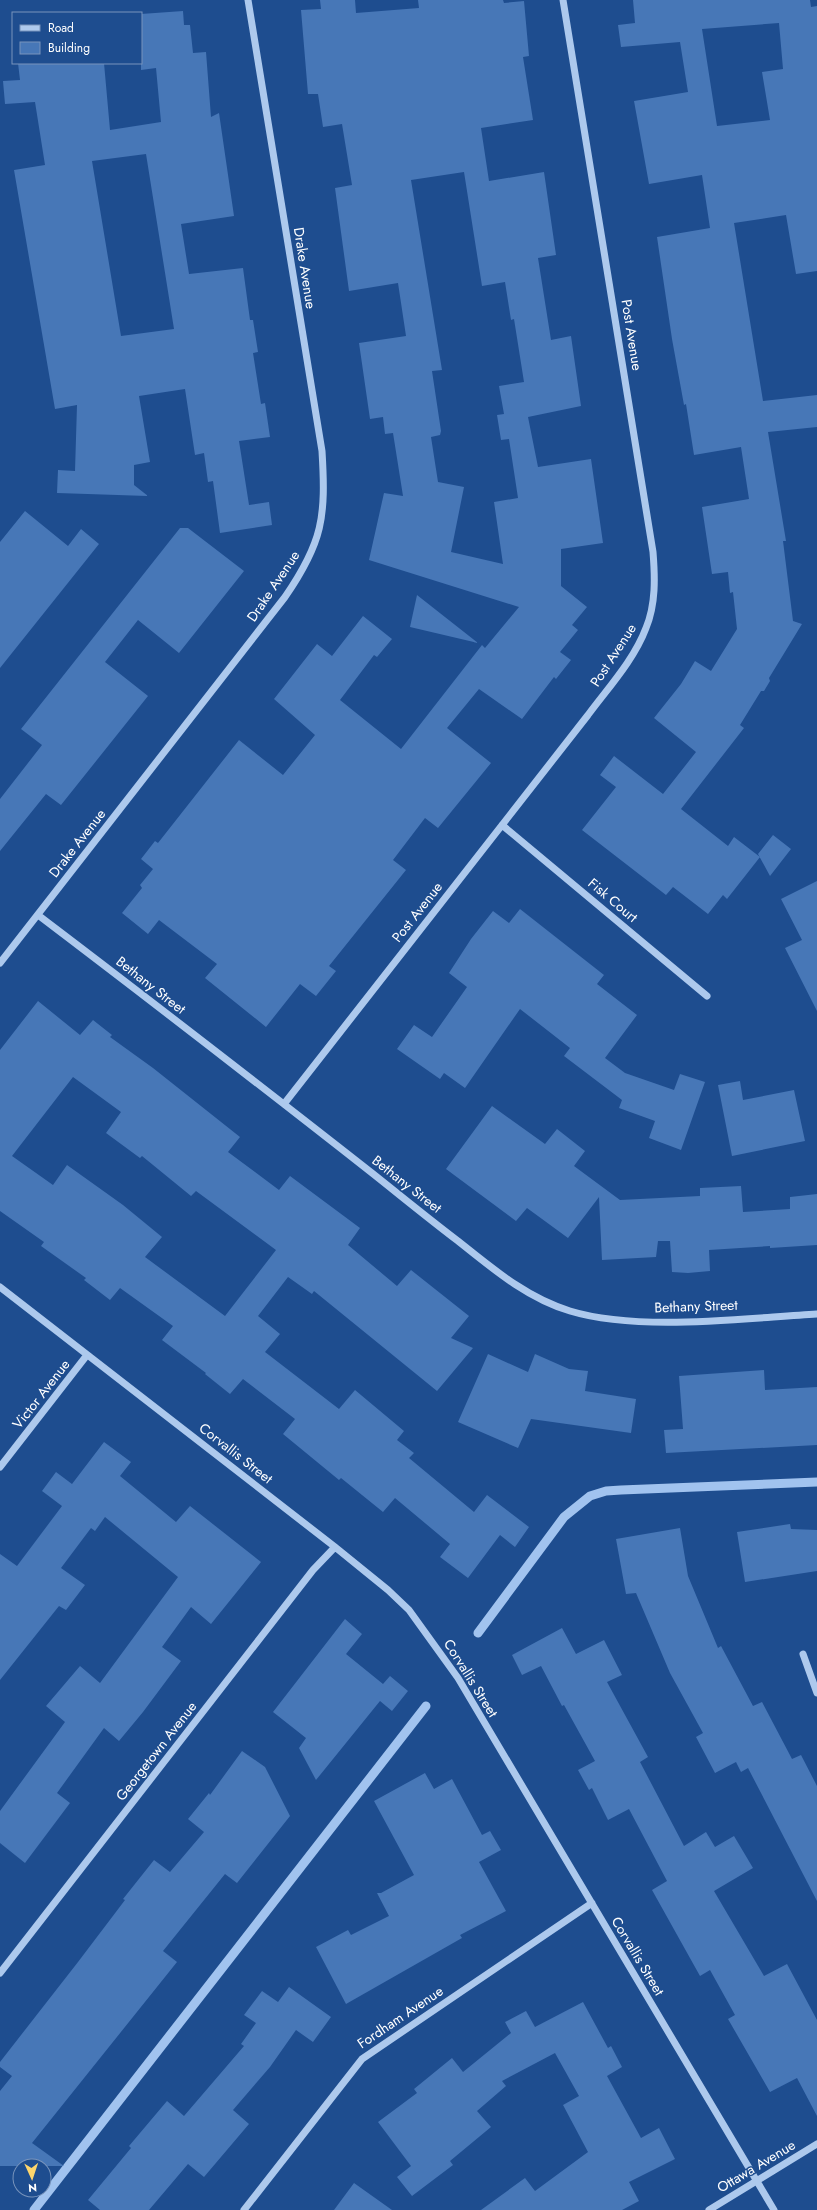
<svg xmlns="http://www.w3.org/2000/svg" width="817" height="2210" font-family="Jost,sans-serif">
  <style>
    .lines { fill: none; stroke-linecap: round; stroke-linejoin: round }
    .stream { stroke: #a1c3ef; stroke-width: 9 }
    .building { fill: #4777b7; fill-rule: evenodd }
    .minor { stroke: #adc9ed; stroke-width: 7 }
    .labels { text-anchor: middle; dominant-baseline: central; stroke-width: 3; stroke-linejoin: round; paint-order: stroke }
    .street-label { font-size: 14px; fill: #fff; stroke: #1e4d8f }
  </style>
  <rect width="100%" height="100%" fill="#1e4d8f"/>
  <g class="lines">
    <path class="stream" d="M478,1633L564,1517L590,1496L606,1491L621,1490L817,1482
      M34,2210L426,1706"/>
  </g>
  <path class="building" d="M320,0H355L356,13L419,8L418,0H503L504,3L524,1L529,56L523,57L533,120L481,128L489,181L544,172L556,255L538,258L551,340L571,336L581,406L528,417L538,467L591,459L603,543L561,549V586L587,607L572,625L578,630L560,652L571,660L556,679L554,677L522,719L479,689L447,728L491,763L438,828L425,818L393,860L406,870L329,966L336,971L316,996L300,984L266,1027L205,978L217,964L159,920L148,934L122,913L142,888L140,885L153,869L141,859L155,841L158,843L239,740L283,775L315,735L274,699L317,644L332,656L363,616L392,639L377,657L374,655L340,700L401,749L482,645L485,648L519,607L369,560L384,493L403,496L393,433L385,434L383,417L370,419L359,343L406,336L398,283L349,291L335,188L352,185L342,124L323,127L318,94H308L301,10L321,9ZM464,172L482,286L505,282L511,320L514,319L524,382L499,386L504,414L497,415L501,440L509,439L518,498L494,502L503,564L451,552L464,487L438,482L431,437L440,435L441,431L432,371L442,370L411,180Z
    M633,0H810L811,7L817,6V271L796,274L786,215L734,223L763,401L817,395V427L768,432L786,541H783L793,621L802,624L769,678L770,681L764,691H761L740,725L744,728L681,809L728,846L734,837L760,857L727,899L723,895L708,914L673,887L666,895L582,830L616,787L600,775L614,756L663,794L696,752L654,718L681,684L695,661L711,671L737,629L733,592L730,593L728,572L712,574L702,507L749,499L741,447L694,455L686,404L684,405L672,339L657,237L710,228L702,175L649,184L634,101L688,92L680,42L621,47L618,25L635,23ZM779,23L783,69L762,72L770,120L717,126L702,29Z
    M183,11L184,25H190L193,53L206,52L211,117L219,113L234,216L181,224L189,274L243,268L250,320H253L258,352L253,353L261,404L265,403L270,437L239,441L249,505L269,502L272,525L220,533L213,481L208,482L204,453L195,455L185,389L139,396L150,462L134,465V485L148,496L57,493L58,470L75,471L77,405L55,409L14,170L45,165L35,102L5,104L3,81L20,80L18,63H104L110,130L161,122L156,68L141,70V14ZM146,154L174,329L121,336L92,161Z
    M25,511L68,546L81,529L99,544L0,668V542Z
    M180,528H188L244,571L179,653L138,620L105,662L148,696L61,805L46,794L0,851V799L42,745L21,729Z
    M417,595L478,643L410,627Z
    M773,835L791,849L770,876L758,854Z
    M817,881V1011L785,948L802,940L781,899Z
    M520,909L604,975L597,984L637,1015L605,1058L625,1073L674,1090L680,1074L705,1082L681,1150L649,1138L655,1121L619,1108L622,1100L564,1056L570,1048L520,1009L465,1088L444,1073L440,1079L397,1049L414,1025L432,1037L467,987L449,973L471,939L493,911L509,923Z
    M38,1001L80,1035L93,1020L112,1035L110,1037L153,1068L240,1137L228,1152L279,1190L290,1176L360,1228L348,1245L397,1286L411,1270L469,1316L451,1338L473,1348L437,1391L314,1291L312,1294L288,1277L258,1316L280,1334L265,1352L339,1409L355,1390L404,1431L397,1440L414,1453L409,1458L474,1512L487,1495L529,1527L515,1547L500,1535L468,1578L440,1557L450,1544L395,1498L383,1512L341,1478L339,1480L283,1434L295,1419L243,1379L230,1394L205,1374L206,1373L162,1340L173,1326L120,1288L110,1300L84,1280L86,1278L41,1246L44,1242L0,1211V1050ZM73,1077L121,1112L106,1133L140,1158L142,1156L191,1196L196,1191L276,1250L225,1316L145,1257L162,1237L123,1205L67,1165L53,1185L12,1156Z
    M740,1081L743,1100L794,1090L805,1141L732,1156L718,1085Z
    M492,1106L545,1144L557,1129L585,1151L574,1166L620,1200L700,1196V1188L741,1186L743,1212L790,1209V1197L817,1194V1245L770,1248V1246L709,1250L710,1271L688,1273L672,1272L670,1241H658L656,1257L602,1260L599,1197L568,1238L527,1208L516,1221L446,1169Z
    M488,1354L528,1372L535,1354L569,1369L588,1371L585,1391L636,1399L631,1433L531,1419L518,1448L458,1422Z
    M764,1370L765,1390L817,1387V1445L666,1453L664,1430L683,1429L679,1376Z
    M104,1442L131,1462L120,1476L176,1522L190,1506L261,1562L211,1624L191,1607L162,1647L181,1661L143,1712L119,1741L104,1728L57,1793L70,1803L25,1863L0,1843V1811L65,1722L46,1706L80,1666L100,1683L178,1577L105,1517L95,1531L91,1528L61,1568L85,1585L66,1610L59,1606L0,1680V1554L17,1566L62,1506L42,1491L56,1472L72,1484Z
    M790,1524L791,1529L817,1530V1571L745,1582L737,1532Z
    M680,1528L688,1576L718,1648L721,1646L753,1706L762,1702L792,1759L801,1755L817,1786V1901L748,1768L741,1772L736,1762L715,1773L696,1737L703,1733L670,1673L636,1593L626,1594L616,1539Z
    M345,1619L362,1634L346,1654L383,1684L390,1676L408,1691L392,1711L380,1701L316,1780L299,1748L306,1738L273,1712Z
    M562,1628L576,1654L604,1640L622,1675L607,1682L648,1757L640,1762L684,1846L706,1832L715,1847L734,1836L753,1868L714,1891L764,1976L787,1964L817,2020V2116L797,2078L770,2092L728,2019L735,2015L710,1970L700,1976L652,1890L667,1881L629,1809L608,1820L592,1788L589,1790L578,1770L595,1761L564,1705L562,1706L541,1666L522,1675L512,1655Z
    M242,1751L265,1767L290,1816L237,1883L225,1874L163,1951L177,1962L32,2143L64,2166H0V2091L12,2076L0,2067V2062L78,1962L125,1900L123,1899L154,1860L170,1872L204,1832L188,1819L209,1793L210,1795Z
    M425,1773L434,1789L452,1779L482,1835L490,1831L501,1850L479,1862L506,1911L460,1935L462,1938L346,2004L316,1947L348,1930L351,1935L389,1916L377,1893H381L414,1875L374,1801Z
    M289,1987L331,2017L313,2042L296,2030L270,2067L233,2110L249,2124L204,2177L188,2164L149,2210H100L88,2200L131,2148L129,2146L167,2101L184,2116L244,2046L241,2044L256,2023L244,2015L262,1991L278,2002Z
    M583,2002L608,2048L611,2046L622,2067L607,2076L641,2138L659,2128L675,2159L629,2182L639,2201L622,2210H481L525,2178L535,2191L588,2152L563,2105L579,2096L555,2053L502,2081L506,2086L477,2111L491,2127L450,2161L453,2165L412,2196L397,2177L411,2166L378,2122L417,2093L414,2089L452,2058L463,2072L511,2033L505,2022L526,2011L535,2027Z
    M354,2183L392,2210H334Z"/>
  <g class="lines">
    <path class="minor" d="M502,825L707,996
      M38,915C150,1000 261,1086 372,1173C401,1196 429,1219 458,1241C493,1269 527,1298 570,1311C639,1332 745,1318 817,1314
      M0,963L285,597C323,542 326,517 322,451L248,0
      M284,1104L588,715C608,688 634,660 646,628C656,604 655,577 653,552L563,0
      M0,1287L335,1547L388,1590L409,1610L458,1678L774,2210
      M0,1467L87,1355
      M803,1654L817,1693
      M0,1973L313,1570L335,1547
      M244,2210L362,2059L592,1903
      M709,2210L817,2144"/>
  </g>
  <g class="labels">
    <g class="street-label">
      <text transform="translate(305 268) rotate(81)">Drake Avenue</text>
      <text transform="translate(632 335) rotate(81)">Post Avenue</text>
      <text transform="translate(273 586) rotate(-56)">Drake Avenue</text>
      <text transform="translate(613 655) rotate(-57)">Post Avenue</text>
      <text transform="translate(77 843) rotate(-52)">Drake Avenue</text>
      <text transform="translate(613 900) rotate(40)">Fisk Court</text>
      <text transform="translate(417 912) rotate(-52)">Post Avenue</text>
      <text transform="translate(151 985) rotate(38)">Bethany Street</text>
      <text transform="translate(407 1184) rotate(38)">Bethany Street</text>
      <text transform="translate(696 1306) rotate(-2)">Bethany Street</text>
      <text transform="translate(41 1394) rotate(-52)">Victor Avenue</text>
      <text transform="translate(236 1453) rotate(38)">Corvallis Street</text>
      <text transform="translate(471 1678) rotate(58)">Corvallis Street</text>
      <text transform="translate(156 1751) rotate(-52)">Georgetown Avenue</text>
      <text transform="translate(638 1956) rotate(59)">Corvallis Street</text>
      <text transform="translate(400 2017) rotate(-34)">Fordham Avenue</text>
      <text transform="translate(756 2166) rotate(-31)">Ottawa Avenue</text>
    </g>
  </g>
  <rect x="12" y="12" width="130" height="52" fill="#1e4d8f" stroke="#7894bc"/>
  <rect x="20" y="25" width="20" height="6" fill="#adc9ed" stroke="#7894bc"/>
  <text x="48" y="32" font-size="12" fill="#ffffff">Road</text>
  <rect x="20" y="42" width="20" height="12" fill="#4777b7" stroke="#7894bc"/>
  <text x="48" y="52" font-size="12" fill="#ffffff">Building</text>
  <g transform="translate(32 2178) rotate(177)"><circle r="19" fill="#1e4d8f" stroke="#7894bc"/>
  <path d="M0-3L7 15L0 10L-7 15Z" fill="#fcd56d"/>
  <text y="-6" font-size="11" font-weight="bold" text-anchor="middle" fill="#ffffff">N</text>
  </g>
</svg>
